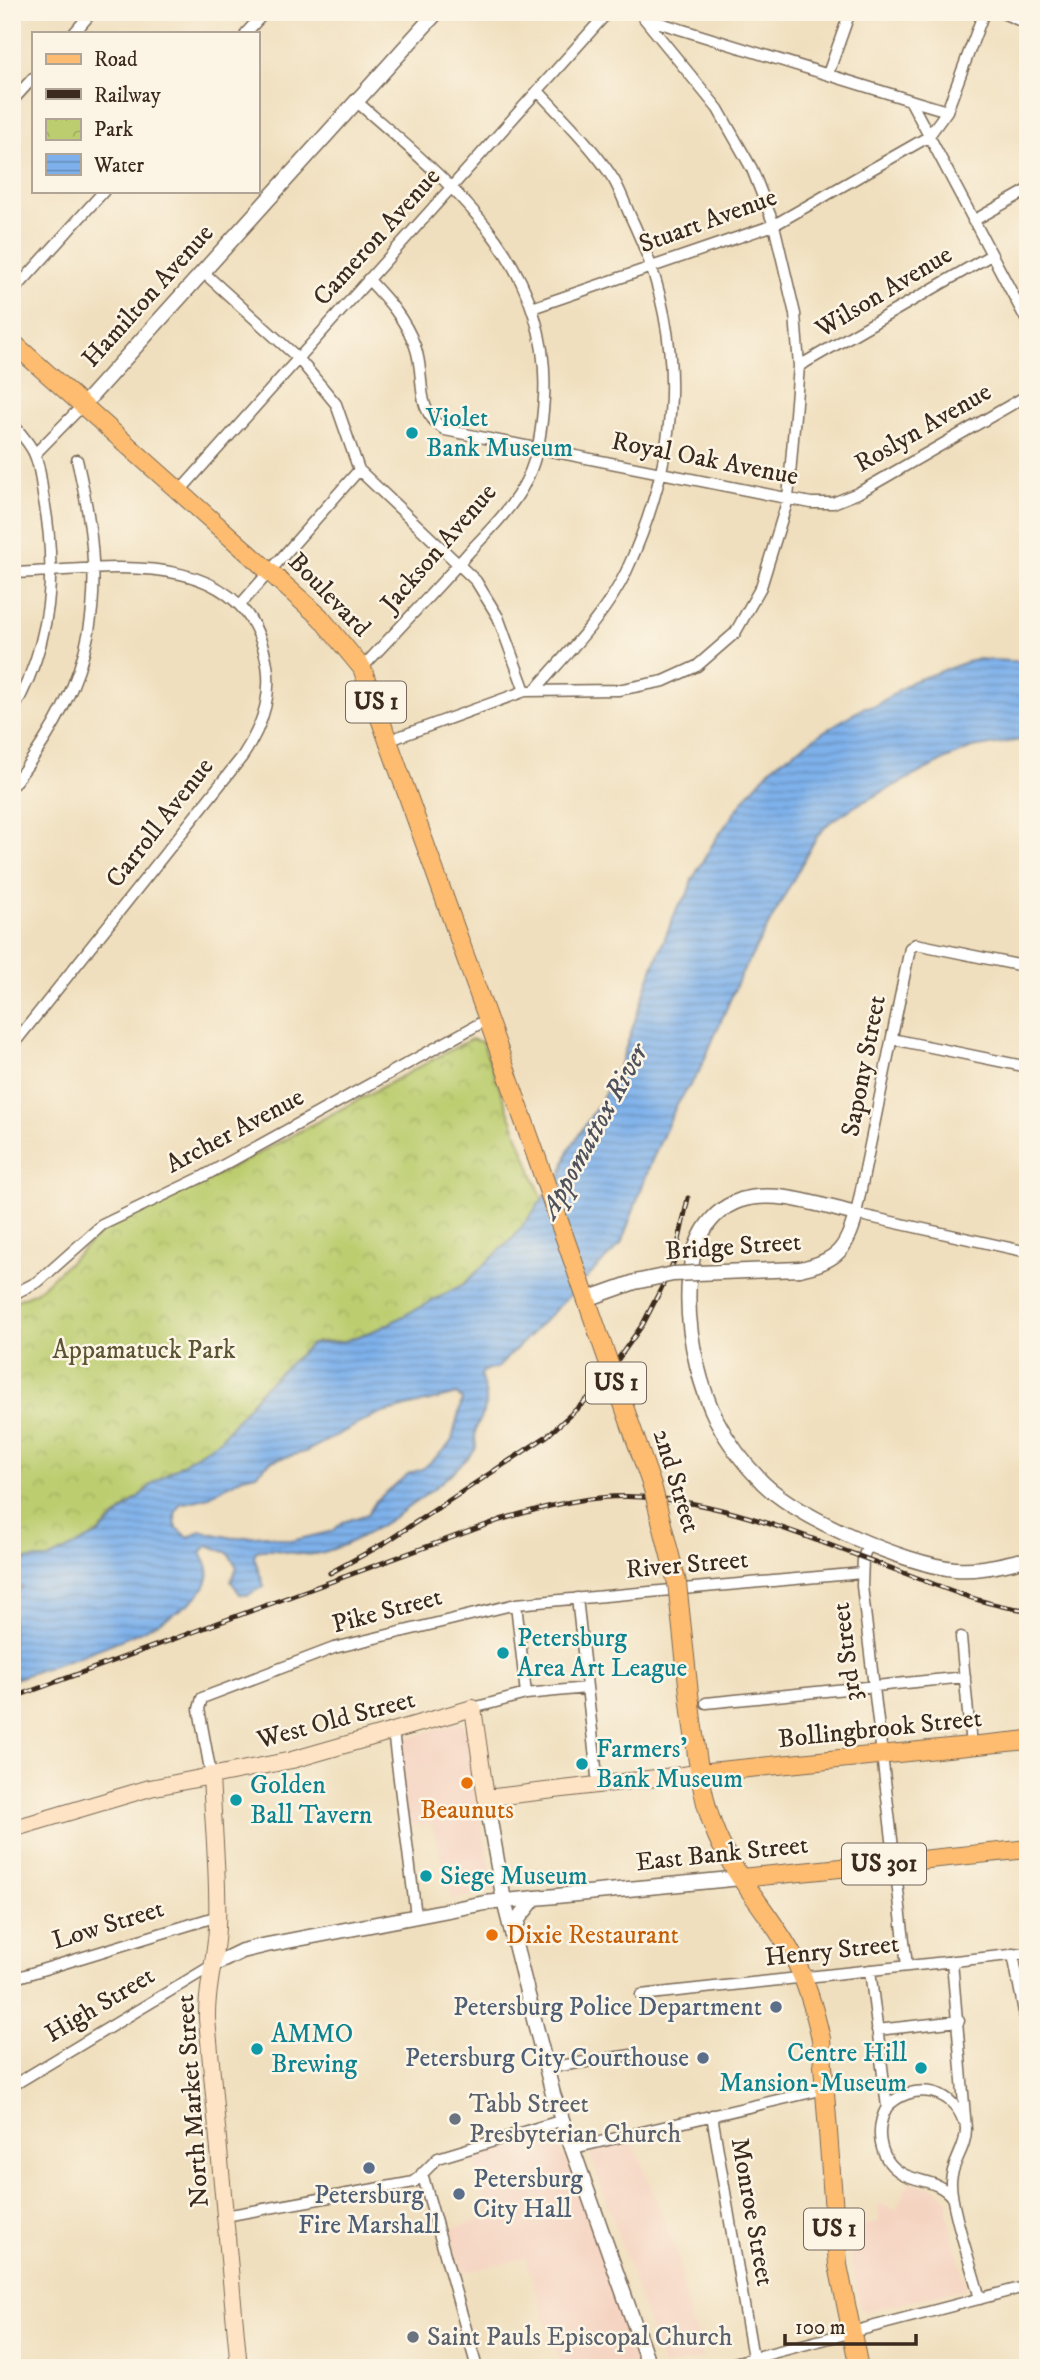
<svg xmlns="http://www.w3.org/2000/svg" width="1040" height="2380" font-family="'IM FELL DW Pica',serif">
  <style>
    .built { fill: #f5d3c1 }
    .park { fill: url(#park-crowns); stroke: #7c7c46; stroke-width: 2 }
    .water { fill: url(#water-rules); stroke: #5c6e84; stroke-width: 2; fill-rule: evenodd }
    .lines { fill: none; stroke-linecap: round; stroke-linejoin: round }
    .minor-casing { stroke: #7a6956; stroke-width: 13 }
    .tertiary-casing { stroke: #7a6956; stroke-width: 17 }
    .secondary-casing { stroke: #7a6956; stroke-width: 18 }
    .primary-casing { stroke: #7a6956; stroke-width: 20 }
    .minor { stroke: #fff; stroke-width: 10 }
    .tertiary { stroke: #fff; stroke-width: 14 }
    .secondary { stroke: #fee4c5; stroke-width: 16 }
    .primary { stroke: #fdbc6f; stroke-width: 18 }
    .rail-casing { stroke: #3b2a1e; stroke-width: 5 }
    .rail { stroke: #fcf5e5; stroke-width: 2.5; stroke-dasharray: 8; stroke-linecap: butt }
    .tertiary-bridge-casing { stroke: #7a6956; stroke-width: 17; stroke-linecap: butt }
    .primary-bridge-casing { stroke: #7a6956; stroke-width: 20; stroke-linecap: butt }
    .tertiary-bridge { stroke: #fff; stroke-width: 14 }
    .primary-bridge { stroke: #fdbc6f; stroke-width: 18 }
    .culture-dot { fill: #0f9aa8; stroke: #fcf5e5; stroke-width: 2.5 }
    .food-dot { fill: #e8710a; stroke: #fcf5e5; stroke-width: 2.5 }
    .service-dot { fill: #5c6f8a; stroke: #fcf5e5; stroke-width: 2.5 }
    .worship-dot { fill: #6b7280; stroke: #fcf5e5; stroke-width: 2.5 }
    .labels { text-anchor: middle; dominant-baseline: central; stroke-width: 5; stroke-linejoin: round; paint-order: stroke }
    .shield { fill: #fcf5e5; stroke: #75675a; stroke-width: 2 }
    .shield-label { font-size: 24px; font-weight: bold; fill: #3b2a1e }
    .street-label { font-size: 26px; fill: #3b2a1e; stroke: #fcf5e5 }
    .culture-label { font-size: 26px; fill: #0d838f; stroke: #fcf5e5; text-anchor: start }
    .park-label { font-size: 26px; fill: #5b5332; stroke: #fcf5e5 }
    .food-label { font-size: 26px; fill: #c56008; stroke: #fcf5e5 }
    .service-label { font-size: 26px; fill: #4e5e75; stroke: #fcf5e5; text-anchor: end }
    .worship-label { font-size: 26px; fill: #5b616d; stroke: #fcf5e5; text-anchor: start }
    .water-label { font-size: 28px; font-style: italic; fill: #4f525c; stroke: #fcf5e5 }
  </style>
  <defs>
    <pattern id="park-crowns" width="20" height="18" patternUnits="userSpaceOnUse" patternTransform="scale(1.75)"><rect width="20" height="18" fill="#bccd6f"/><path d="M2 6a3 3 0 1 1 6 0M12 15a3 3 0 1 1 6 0" fill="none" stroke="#a2b060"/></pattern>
    <pattern id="water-rules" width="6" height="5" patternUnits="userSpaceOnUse" patternTransform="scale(1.75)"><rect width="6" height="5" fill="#7eb1eb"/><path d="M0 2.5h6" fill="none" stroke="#6890be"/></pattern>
  </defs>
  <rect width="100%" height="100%" fill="#fcf5e5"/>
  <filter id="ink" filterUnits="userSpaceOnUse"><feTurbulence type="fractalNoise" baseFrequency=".0143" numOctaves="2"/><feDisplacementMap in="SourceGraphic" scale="14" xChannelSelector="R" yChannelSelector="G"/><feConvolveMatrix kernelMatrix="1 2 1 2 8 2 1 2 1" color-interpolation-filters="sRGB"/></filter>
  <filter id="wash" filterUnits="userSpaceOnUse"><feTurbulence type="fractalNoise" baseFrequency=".00686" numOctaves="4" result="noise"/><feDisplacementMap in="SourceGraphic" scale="28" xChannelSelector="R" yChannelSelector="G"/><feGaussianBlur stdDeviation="1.57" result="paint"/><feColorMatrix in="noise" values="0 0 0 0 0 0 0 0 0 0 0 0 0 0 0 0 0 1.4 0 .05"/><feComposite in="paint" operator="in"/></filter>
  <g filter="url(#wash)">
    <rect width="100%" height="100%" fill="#f0dfbe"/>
    <path class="built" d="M459,1722L468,1731L476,1798L495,1890L452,1900L432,1823L408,1826L396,1742Z
      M553,2131L593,2222L641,2368H562L525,2258L462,2273L449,2229L490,2217L471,2158Z
      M633,2141L678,2255L690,2325L695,2328L702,2358L663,2367L590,2153Z
      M909,2181L937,2189L950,2202L946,2210L966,2288L864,2312L859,2306L847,2231L879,2222L878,2203L897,2211Z
      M795,2358L798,2368H754Z"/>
    <path class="park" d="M471,1039L482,1042L543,1201L514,1237L464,1284L381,1328L345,1341L316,1342L263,1388L220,1440L156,1481L90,1540L48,1559L12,1560V1302L36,1292L103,1231L237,1165Z"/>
    <path class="water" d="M975,659L1028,662V739L972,748L946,759L857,805L829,823L817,836L739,979L699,1072L676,1106L652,1160L621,1244L497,1368L484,1371L481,1375C482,1386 487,1393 486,1404C482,1426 472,1419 476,1448C447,1485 361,1546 315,1554C296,1557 275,1546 256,1551L254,1557L264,1586L248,1595L240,1594L231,1581L237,1567L228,1553L208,1545L201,1552C205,1560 210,1568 208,1578C199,1622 53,1664 12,1680V1595L22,1587L12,1584V1560L48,1559L97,1535L156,1481L220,1440L263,1388L311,1344L345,1341L381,1328L464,1284L514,1237L561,1175L569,1150L602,1099L621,1062L653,967L678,906L687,896L692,880L715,840L749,793L773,766L826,730L865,707L875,706L911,682ZM457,1394L462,1400L452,1440L447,1447L424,1468L408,1474L376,1501L368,1514L343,1522L333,1531L291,1541L266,1535L233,1538L200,1531L189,1537L176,1528L175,1514L180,1504L206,1498L243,1477L256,1474L271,1461L305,1452L375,1415Z"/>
  </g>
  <g filter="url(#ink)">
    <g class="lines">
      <defs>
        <path id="minor" d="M1000,12L1028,24
          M644,18L910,100L1028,323
          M74,33L92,12
          M246,33L265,12
          M828,74L850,12
          M910,100L947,111
          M12,101L33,78
          M356,101C449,183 552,261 544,398C542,426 539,455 526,481C513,507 490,530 470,551C435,591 398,629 362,668
          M973,221L1028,190
          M203,272L298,358L336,404L359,470L476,581L498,617L525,691
          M368,279C388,300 405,319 415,346C427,379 412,408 445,430L811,503H833L858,493L1028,395
          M12,293L104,191
          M532,308L774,225L928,137L947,111L984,12
          M799,366L991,255
          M12,423C19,432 29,442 34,453C40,465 41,482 43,495C58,571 51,645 12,712
          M35,454L83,405
          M179,492L608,12
          M12,573C97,571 236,542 264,651C275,690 264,724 242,757L12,1046
          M240,605L359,470
          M535,690C567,653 605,616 626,572C680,455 689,342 634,224C627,210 622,194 614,180C593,147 564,119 538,91
          M390,740L525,691L618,690L664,681L697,666L735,633L761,587L788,499L799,366L795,314L774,225L752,169L718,109L639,12
          M12,786C98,676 109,594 77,460
          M1028,967L916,944L910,948L856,1214L1028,1252
          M892,1039L1028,1067
          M12,1295L39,1281L102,1225L204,1176L488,1019
          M869,1542L863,1558L862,1586L907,1966
          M577,1598L598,1785
          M516,1604L526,1694
          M961,1637L971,1746
          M706,1703L965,1677
          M473,1708L526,1694L586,1688
          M393,1731L416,1916
          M211,1775L199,1709L202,1698L334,1648L516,1604L862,1573
          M1013,1954L1028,2033
          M952,1961L966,2129C966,2149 952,2162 951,2181C950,2207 973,2270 980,2299
          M870,1970L887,2107C874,2130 879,2161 903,2174C921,2183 938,2180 952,2197
          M12,1979L218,1916
          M641,1995L1028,1953
          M877,2030L959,2021
          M546,2068L631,2055
          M12,2086L213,1965
          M887,2107C911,2082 951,2087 963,2120
          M712,2115L753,2358
          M574,2148L825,2089
          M422,2173L477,2368
          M225,2216L414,2182L438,2158L563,2120
          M715,2368L1028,2286"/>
        <path id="tertiary" d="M83,405L437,12
          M800,1269C837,1261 847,1249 856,1214C821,1206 777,1189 741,1200C662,1227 688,1363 716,1419C728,1443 744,1464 763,1483C799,1518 904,1564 955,1569C981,1571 1003,1564 1028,1559
          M486,1798L504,1901L553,2094L650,2368
          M514,1933L519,1918L535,1898
          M213,1965L242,1951L267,1945L485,1903L741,1878"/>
        <path id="secondary" d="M211,1775C213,1825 219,1876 217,1927C216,1958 206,1988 207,2019L239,2368
          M12,1829L150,1788L292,1760L473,1708L486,1798L699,1773"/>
        <path id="primary" d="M12,342L320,617L362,668L501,1056
          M692,1721C698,1759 701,1799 717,1836C736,1880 772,1915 794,1958C807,1984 815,2011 821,2039L838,2265L859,2368
          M699,1773L1028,1740
          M741,1878L1028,1849"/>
      </defs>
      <use href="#minor" class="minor-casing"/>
      <use href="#tertiary" class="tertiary-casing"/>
      <use href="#secondary" class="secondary-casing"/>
      <use href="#primary" class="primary-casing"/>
      <use href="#minor" class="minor"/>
      <use href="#tertiary" class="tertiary"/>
      <use href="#secondary" class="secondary"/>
      <use href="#primary" class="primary"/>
      <defs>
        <path id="rail" d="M330,1573L383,1544L547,1436L594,1393L643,1324L660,1291L675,1259L688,1198
          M12,1698L500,1520C545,1506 593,1494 641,1497C729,1502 814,1540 896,1570C938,1585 982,1606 1028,1610"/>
      </defs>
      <use href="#rail" class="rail-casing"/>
      <use href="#rail" class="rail"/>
      <defs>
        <path id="tertiary-bridge" d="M587,1299L635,1282L673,1274L800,1269"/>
        <path id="primary-bridge" d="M501,1056L653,1489L677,1583L692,1721"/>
      </defs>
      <use href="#tertiary-bridge" class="tertiary-bridge-casing"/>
      <use href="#primary-bridge" class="primary-bridge-casing"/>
      <use href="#tertiary-bridge" class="tertiary-bridge"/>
      <use href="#primary-bridge" class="primary-bridge"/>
    </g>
  </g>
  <g class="culture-dot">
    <circle cx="412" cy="433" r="7"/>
    <circle cx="503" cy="1653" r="7"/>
    <circle cx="582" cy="1764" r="7"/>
    <circle cx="236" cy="1800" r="7"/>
    <circle cx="426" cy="1876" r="7"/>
    <circle cx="257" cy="2049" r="7"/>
    <circle cx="921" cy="2068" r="7"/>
  </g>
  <g class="food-dot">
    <circle cx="467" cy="1783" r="7"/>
    <circle cx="492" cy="1935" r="7"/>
  </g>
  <g class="service-dot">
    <circle cx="776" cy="2007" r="7"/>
    <circle cx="703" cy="2058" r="7"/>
    <circle cx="369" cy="2168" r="7"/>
    <circle cx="459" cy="2194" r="7"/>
  </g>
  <g class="worship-dot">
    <circle cx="455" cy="2119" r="7"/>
    <circle cx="413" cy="2337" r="7"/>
  </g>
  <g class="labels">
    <g class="shield">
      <rect x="346" y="681.5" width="60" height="41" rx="5"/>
      <rect x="586" y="1362.5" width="60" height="41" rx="5"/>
      <rect x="842" y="1843.5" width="84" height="41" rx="5"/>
      <rect x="804" y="2208.5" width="60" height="41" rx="5"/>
    </g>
    <g class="shield-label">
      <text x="376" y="702">US 1</text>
      <text x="616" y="1383">US 1</text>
      <text x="884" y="1864">US 301</text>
      <text x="834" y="2229">US 1</text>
    </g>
    <g class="street-label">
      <text transform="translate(708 221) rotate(-20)">Stuart Avenue</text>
      <text transform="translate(377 237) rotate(-48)">Cameron Avenue</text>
      <text transform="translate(884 292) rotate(-31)">Wilson Avenue</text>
      <text transform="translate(148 296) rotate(-48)">Hamilton Avenue</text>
      <text transform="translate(923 428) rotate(-30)">Roslyn Avenue</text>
      <text transform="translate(705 459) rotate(11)">Royal Oak Avenue</text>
      <text transform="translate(439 548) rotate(-49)">Jackson Avenue</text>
      <text transform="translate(329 595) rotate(46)">Boulevard</text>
      <text transform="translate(160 823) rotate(-52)">Carroll Avenue</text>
      <text transform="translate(864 1066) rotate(-79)">Sapony Street</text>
      <text transform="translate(235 1131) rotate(-28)">Archer Avenue</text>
      <text transform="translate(733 1247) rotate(-4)">Bridge Street</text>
      <text transform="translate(676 1481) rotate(73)">2nd Street</text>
      <text transform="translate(687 1565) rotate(-5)">River Street</text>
      <text transform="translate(387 1611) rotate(-15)">Pike Street</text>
      <text transform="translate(847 1652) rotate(-97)">3rd Street</text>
      <text transform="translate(336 1720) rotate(-15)">West Old Street</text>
      <text transform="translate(880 1729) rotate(-6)">Bollingbrook Street</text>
      <text transform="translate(722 1854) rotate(-6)">East Bank Street</text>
      <text transform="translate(108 1925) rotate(-17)">Low Street</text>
      <text transform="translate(832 1951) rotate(-6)">Henry Street</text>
      <text transform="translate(100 2005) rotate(-31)">High Street</text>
      <text transform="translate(193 2101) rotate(-94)">North Market Street</text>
      <text transform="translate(752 2212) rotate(80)">Monroe Street</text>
    </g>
    <g class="culture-label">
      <text x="426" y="418">Violet<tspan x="426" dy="30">Bank Museum</tspan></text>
      <text x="517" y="1638">Petersburg<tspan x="517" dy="30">Area Art League</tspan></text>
      <text x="596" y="1749">Farmers'<tspan x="596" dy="30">Bank Museum</tspan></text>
      <text x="250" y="1785">Golden<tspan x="250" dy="30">Ball Tavern</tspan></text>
      <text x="440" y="1876">Siege Museum</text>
      <text x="271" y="2034">AMMO<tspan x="271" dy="30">Brewing</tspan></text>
      <text x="907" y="2053" text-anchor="end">Centre Hill<tspan x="907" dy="30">Mansion-Museum</tspan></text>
    </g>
    <g class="park-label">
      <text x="144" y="1350">Appamatuck Park</text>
    </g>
    <g class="food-label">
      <text x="467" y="1810">Beaunuts</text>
      <text x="506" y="1935" text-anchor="start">Dixie Restaurant</text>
    </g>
    <g class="service-label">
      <text x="762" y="2007">Petersburg Police Department</text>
      <text x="689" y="2058">Petersburg City Courthouse</text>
      <text x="473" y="2179" text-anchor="start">Petersburg<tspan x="473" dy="30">City Hall</tspan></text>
      <text x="369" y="2195" text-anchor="middle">Petersburg<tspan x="369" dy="30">Fire Marshall</tspan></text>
    </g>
    <g class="worship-label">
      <text x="469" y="2104">Tabb Street<tspan x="469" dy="30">Presbyterian Church</tspan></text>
      <text x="427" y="2337">Saint Pauls Episcopal Church</text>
    </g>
    <g class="water-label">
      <text transform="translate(594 1131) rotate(-61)">Appomattox River</text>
    </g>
  </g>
  <rect width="1040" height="2380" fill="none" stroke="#fcf5e5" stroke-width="42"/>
  <rect x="32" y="32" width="228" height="161" fill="#fcf5e5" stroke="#afa495" stroke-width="2"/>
  <rect x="46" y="54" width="35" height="10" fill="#fdbc6f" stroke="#afa495" stroke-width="2"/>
  <text x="94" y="66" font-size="21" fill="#3b2a1e">Road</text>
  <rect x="46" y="89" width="35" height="10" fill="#3b2a1e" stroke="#afa495" stroke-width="2"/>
  <text x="94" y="102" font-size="21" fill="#3b2a1e">Railway</text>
  <rect x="46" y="119" width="35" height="21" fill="url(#park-crowns)" stroke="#afa495" stroke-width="2"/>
  <text x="94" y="136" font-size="21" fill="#3b2a1e">Park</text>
  <rect x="46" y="154" width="35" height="21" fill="url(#water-rules)" stroke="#afa495" stroke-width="2"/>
  <text x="94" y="172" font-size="21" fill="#3b2a1e">Water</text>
  <path d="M785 2334v10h131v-10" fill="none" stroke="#3b2a1e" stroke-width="3.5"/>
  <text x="795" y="2334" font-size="21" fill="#3b2a1e" stroke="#fcf5e5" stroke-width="5" paint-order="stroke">100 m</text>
</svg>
